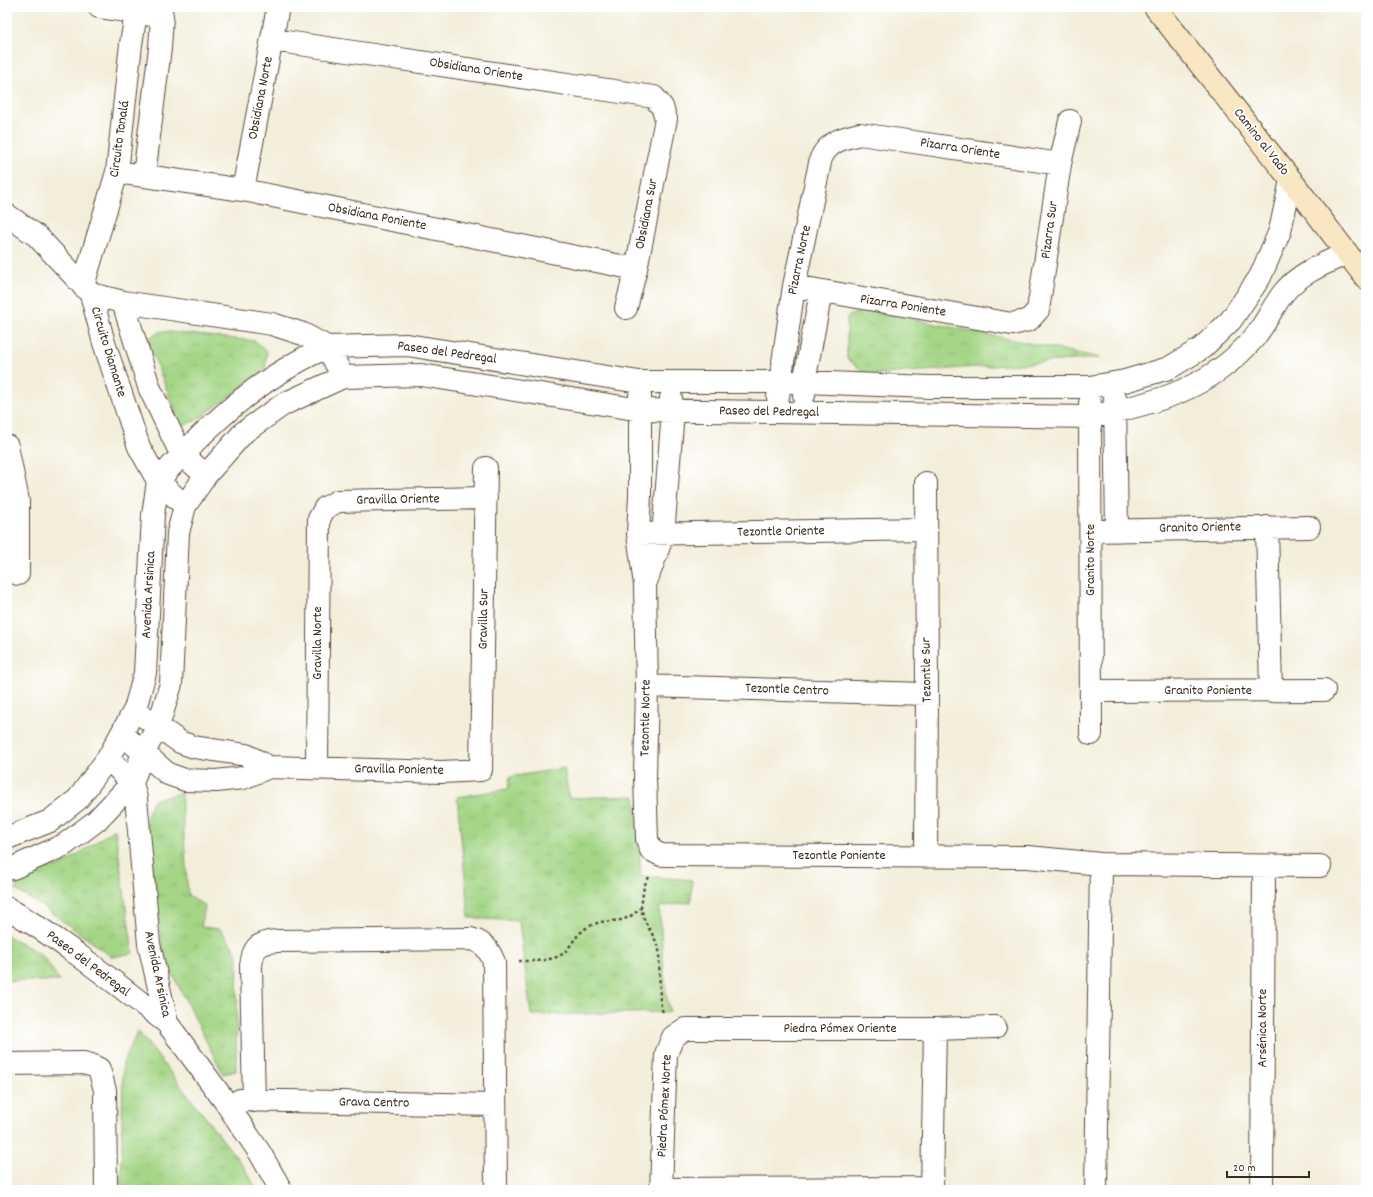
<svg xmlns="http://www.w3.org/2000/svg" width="1373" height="1197" font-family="Dekko,sans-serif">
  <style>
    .grass { fill: url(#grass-tufts); stroke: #708052 }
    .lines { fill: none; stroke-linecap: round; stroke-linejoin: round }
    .street-casing { stroke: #57473a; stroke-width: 24 }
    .secondary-casing { stroke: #57473a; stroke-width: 24 }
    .path { stroke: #57473a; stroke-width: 2.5; stroke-dasharray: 3 3; stroke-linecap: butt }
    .street { stroke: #fff; stroke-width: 22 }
    .secondary { stroke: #f9e7c3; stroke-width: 22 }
    .labels { text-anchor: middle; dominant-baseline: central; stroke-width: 4; stroke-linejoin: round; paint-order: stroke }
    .street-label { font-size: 14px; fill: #3b2a1e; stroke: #fff }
  </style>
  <defs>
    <pattern id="grass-tufts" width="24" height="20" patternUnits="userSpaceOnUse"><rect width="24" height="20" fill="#a4d686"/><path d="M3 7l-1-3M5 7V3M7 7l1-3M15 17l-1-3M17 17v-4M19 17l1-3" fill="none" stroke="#8eb873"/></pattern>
  </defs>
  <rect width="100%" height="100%" fill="#fff"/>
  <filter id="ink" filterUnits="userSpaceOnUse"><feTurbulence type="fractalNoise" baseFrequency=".025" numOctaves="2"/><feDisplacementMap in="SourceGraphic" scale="8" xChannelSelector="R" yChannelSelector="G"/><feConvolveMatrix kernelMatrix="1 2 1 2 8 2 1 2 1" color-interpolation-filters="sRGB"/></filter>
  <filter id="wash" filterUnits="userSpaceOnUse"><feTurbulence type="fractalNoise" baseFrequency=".012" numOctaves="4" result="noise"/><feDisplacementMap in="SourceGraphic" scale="16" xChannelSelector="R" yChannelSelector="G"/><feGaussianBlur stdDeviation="0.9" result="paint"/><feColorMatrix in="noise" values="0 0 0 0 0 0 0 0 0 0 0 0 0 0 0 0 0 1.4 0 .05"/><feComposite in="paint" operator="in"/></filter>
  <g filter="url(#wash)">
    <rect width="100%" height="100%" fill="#f3eeda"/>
    <path class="grass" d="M863,309L1101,358L868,375L847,359V317Z
      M161,331L255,341L267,351L265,370L197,420L181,426L147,339Z
      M564,768L569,798L635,796L641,876L692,880L691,902L659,907L666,994L670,1012L531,1015L519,921L469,918L457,797L508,789L510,777Z
      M181,793L188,895L205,906L201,927L220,929L238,954L236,1071L223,1074L164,957L146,819L153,800Z
      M115,829L133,953L112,957L45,908L16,890L20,872L61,866Z
      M7,935L42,955L60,981H7Z
      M138,1031L244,1167L257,1190H121L123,1063Z"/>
  </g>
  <g filter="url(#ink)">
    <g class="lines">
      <defs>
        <path id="street" d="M99,7L151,15
          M273,40L654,97L662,107L666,119L636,269L626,308
          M117,172L243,190L636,269
          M144,176L160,48L162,16L160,7
          M243,190L278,7
          M7,215L37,236L91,294L104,343L139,447L158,481L185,506
          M83,286L117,172L131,44L136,13L140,7
          M794,286L1012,324L1029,320L1038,310L1060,164L1070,121
          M91,294L123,302L272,324L303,334L327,347L407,345L639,382H804L930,387H1090L1125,381L1169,368L1202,348L1231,320L1260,277L1280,231L1291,180
          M123,302L149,387L181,454L206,475
          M804,395V382L821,292
          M640,396V496L638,534L645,585L647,686L645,777L647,839L651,850L661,855L1028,857L1101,864
          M778,397L794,286L821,158C829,141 843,138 860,134L1060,164
          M1115,398L1117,531
          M1090,403L1091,734
          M7,446L18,501V574
          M158,481C195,439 240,395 289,367C301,359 314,353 327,347L343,377
          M926,483L927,694L926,857
          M1267,527L1271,691
          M1091,531L1309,527
          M638,534L925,529
          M646,582L663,535L673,412L671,398
          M647,686L927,694
          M1091,691L1324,690
          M146,718L180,742L194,747L246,755L269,767
          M122,734L168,774L185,780L216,781L243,778L269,767L442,772L481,770L486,468
          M108,758L132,783L136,798L149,944L167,1023L224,1100L260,1153L281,1190
          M317,768L319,519L325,508L338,501L486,498
          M7,838L50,821L78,799L108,758L135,709L145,673L153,515L158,481
          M7,869L13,868L64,845L96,821L132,783L143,753L158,727L171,684L178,533L185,506L206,475L244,432L284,404L343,377L421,375L641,410L1089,417C1153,404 1209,390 1253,339C1266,324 1273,305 1285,291C1301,272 1326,263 1347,253
          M7,908C64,941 115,983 167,1023
          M7,1064L83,1063L91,1065L99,1069L105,1090L106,1190
          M240,1100L494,1105
          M254,1101L251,966C253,948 257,943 276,941L471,939C485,943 489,950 494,962L496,1190
          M661,1189L932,1188
          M661,1190L666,1054L673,1037L685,1029H935L995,1027
          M932,1190L935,1029
          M1096,1190L1101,864L1320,866
          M1262,1190L1264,866"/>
        <path id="secondary" d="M1155,7L1291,180L1366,278"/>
      </defs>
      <use href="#street" class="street-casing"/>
      <use href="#secondary" class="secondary-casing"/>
      <path class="path" d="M649,877L644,886L641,908L644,919L659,947L660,1002L663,1013
        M519,961C533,961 557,962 567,950C574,941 578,932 590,926C611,915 618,929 641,908"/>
      <use href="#street" class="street"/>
      <use href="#secondary" class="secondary"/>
    </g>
  </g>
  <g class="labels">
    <g class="street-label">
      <text transform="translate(476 70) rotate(9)">Obsidiana Oriente</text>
      <text transform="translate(261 98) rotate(-79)">Obsidiana Norte</text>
      <text transform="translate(120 139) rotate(-82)">Circuito Tonalá</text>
      <text transform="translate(1261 142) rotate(52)">Camino al Vado</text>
      <text transform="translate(960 149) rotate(9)">Pizarra Oriente</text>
      <text transform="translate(647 214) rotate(-79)">Obsidiana Sur</text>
      <text transform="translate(377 217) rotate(11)">Obsidiana Poniente</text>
      <text transform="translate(1050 230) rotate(-82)">Pizarra Sur</text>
      <text transform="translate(800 260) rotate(-78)">Pizarra Norte</text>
      <text transform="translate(903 306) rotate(9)">Pizarra Poniente</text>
      <text transform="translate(108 352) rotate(73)">Circuito Diamante</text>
      <text transform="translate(447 353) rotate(8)">Paseo del Pedregal</text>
      <text transform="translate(769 412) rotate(1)">Paseo del Pedregal</text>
      <text transform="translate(398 500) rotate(-1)">Gravilla Oriente</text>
      <text transform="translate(1200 528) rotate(-1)">Granito Oriente</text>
      <text transform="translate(781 532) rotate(-1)">Tezontle Oriente</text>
      <text transform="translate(1091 560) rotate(-90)">Granito Norte</text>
      <text transform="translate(149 595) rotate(-87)">Avenida Arsinica</text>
      <text transform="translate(484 619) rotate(-89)">Gravilla Sur</text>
      <text transform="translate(318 643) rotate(-90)">Gravilla Norte</text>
      <text transform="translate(927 670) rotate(-91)">Tezontle Sur</text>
      <text transform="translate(787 690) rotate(2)">Tezontle Centro</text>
      <text x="1208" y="691">Granito Poniente</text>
      <text transform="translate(646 718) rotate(-89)">Tezontle Norte</text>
      <text transform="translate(399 770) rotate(1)">Gravilla Poniente</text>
      <text x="839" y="856">Tezontle Poniente</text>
      <text transform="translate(88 964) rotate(37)">Paseo del Pedregal</text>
      <text transform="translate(157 974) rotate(78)">Avenida Arsinica</text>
      <text transform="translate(1263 1028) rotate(-90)">Arsénica Norte</text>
      <text x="840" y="1029">Piedra Pómex Oriente</text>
      <text transform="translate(374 1103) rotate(1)">Grava Centro</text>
      <text transform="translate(665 1106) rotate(-87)">Piedra Pómex Norte</text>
    </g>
  </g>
  <rect width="1373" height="1197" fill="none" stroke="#fff" stroke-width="24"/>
  <path d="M1227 1171v6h82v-6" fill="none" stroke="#3b2a1e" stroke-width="2"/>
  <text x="1233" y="1171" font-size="12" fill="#3b2a1e" stroke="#ffffff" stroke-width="3" paint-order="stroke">20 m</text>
</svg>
